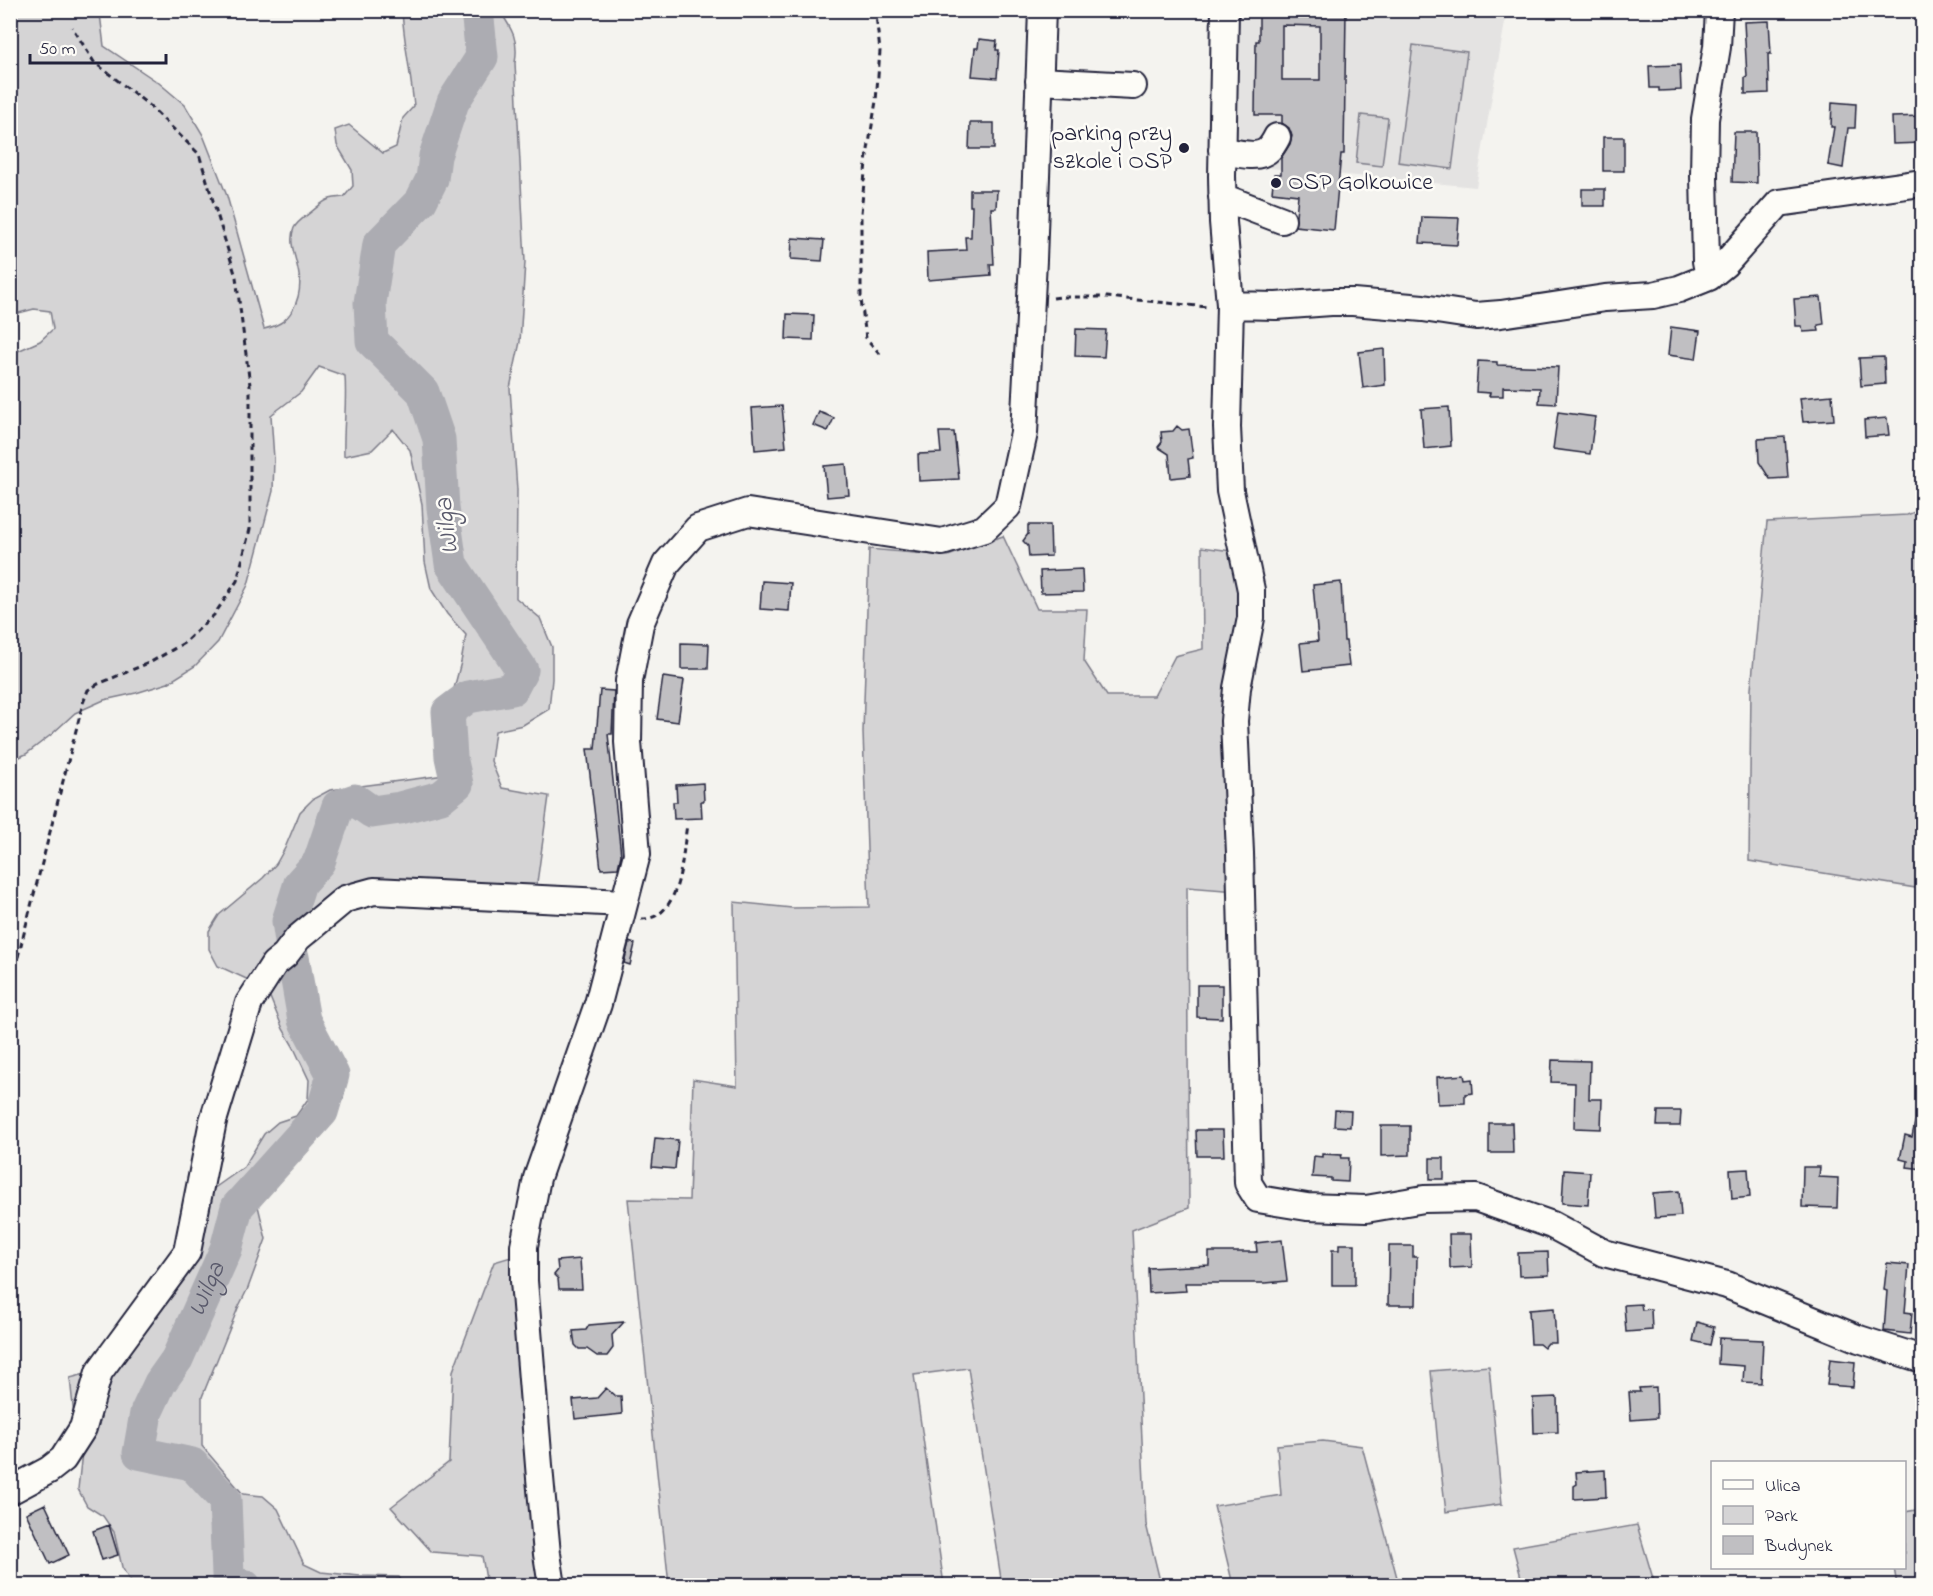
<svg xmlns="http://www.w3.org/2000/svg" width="1933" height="1596" font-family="'Indie Flower',sans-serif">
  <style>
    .built { fill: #e4e3e2 }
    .green { fill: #d5d4d5; stroke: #7c7b88; stroke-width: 1.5 }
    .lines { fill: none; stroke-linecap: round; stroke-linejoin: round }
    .river { stroke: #acacb2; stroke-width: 33 }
    .building { fill: #c0bfc2; stroke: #22223b; stroke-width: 1.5; fill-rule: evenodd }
    .minor-casing { stroke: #22223b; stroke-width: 30 }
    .path { stroke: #22223b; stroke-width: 3; stroke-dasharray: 6 4.5; stroke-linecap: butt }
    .minor { stroke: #fdfcf7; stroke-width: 26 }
    .poi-dot { fill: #22223b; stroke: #fdfcf7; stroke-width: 2 }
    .labels { text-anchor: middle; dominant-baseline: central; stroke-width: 5; stroke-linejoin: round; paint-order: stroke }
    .poi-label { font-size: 24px; fill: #22223b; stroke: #fdfcf7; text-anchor: end }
    .water-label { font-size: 26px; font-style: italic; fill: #59596b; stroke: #fdfcf7 }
  </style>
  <rect width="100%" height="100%" fill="#f4f3ef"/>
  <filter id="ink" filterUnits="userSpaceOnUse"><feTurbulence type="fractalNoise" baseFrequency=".0167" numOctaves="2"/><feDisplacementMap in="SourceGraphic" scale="12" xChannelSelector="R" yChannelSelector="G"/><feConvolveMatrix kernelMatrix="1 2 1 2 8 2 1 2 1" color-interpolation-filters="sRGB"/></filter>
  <g filter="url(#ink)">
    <path class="built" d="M1235,11H1507L1476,187L1270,168L1259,146L1236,136Z"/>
    <path class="green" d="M11,11H105L100,14L104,46L159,83L185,105L203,135L227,196L264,329C277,326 286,322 293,309C312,275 284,251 294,228C297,222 306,216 311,212C325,201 325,198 344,197L353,186L352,170L337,145L335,130L349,125L383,153L396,147L403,118L414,106C411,74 404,43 402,11H500C512,29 519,40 515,63L525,262L520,342L510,388L517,490L516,598L540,618L552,647V679L549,709L523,725L495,731L491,761L502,788L549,796L536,890L379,882L282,945L301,959L305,984L314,1016L347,1078L343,1099L329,1119L311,1134L270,1178L258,1206L266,1239L248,1288L238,1308L202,1397V1446L243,1494L263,1496L278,1509L304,1564L321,1572L360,1576L399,1577L404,1585H132L122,1567L114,1532L103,1516L87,1506L78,1489L82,1452L74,1416L70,1378L89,1373L122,1354L200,1202L213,1189L244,1167L264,1134L278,1122L296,1116L308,1099L309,1080L293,1046L283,1029L269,995L253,982L218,966L209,949V931L219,915L263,878L276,864L285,848L300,812L313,799L330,790L445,775L447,715L461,662L466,635L447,614L431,589L425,562L422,504L410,450L393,429L372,450L344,456C343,429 347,404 345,376L319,367L301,392L271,415L274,459L273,491L248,585L218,642L195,666L168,683L136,693L104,700L75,713L52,734L26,754L11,761V354L40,341L53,329L50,311L34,309L11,315Z
      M1413,45L1467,52L1452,169L1398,162Z
      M1361,115L1388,118L1382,166L1356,163Z
      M1922,509V889L1749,861L1751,689L1767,522L1907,515Z
      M1003,536L1037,609H1087L1084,661L1107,696H1154L1175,656L1203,649L1202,547L1239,552L1237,891L1187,887L1189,1208L1132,1230L1146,1524L1161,1585H1002L968,1368L914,1375L944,1585H669L628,1199L689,1200L693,1079L737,1086L734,902L792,908L869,907L863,732L869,549L948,556Z
      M518,1255L547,1585H487L482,1556L432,1552L391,1507L449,1462L453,1371L494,1262Z
      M1489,1366L1502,1504L1446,1512L1438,1446L1431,1371Z
      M1323,1441L1362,1446L1399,1585H1233L1214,1506L1281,1495L1277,1445Z
      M1922,1509V1585H1897L1894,1568H1904L1905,1512Z
      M1637,1525L1655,1585H1523L1513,1547Z"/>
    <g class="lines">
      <g class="river">
        <path d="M291,941L288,921L300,883L319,862L338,806L355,800L372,812L400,808L441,797L457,784L451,757L448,712L468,697L512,689L522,670L451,564L443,508L439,439L423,392L372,341L370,303L379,244L421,201L432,179L435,156L453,102L482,57L477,10"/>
        <path id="s1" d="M245,1586L231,1583L228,1575L225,1500L192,1464L139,1453L146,1413L160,1383L177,1359L226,1249L237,1207L322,1112L333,1075L304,1020L293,957"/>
      </g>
    </g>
    <path class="building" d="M1259,10H1346L1344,154H1341L1334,230L1295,226L1298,195L1272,192L1274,174H1281V158L1290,144L1292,136L1289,128L1282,123V115H1255L1256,41H1259ZM1282,25L1320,26V80H1282Z
      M1769,21L1771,54H1768L1769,93L1745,94V78L1747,77L1744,22Z
      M979,39L997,41L996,50H999L997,78L972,76L975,48H978Z
      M1680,65L1681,90L1659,91V88H1650L1649,66Z
      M1832,102L1856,104L1855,128H1848L1843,168L1828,165L1834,127H1831Z
      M1922,116V143L1893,144L1892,117Z
      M970,123H994V149H969Z
      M1734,132H1756L1757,183L1732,182Z
      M1603,137H1624V171H1603Z
      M1582,189H1605V206H1582Z
      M970,190H997L996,208H991L994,264H990L991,275L928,280L927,252L966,250L965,237H971L972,206H970Z
      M1422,217L1459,218L1457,245L1420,243Z
      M792,238L824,240L822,261L791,259Z
      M1821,297L1824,324L1818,325L1819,331L1803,332L1802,326H1796L1794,299Z
      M787,314L814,315L813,340L786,339Z
      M1671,327L1700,331L1696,359L1668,355Z
      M1076,329L1106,330L1104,357L1075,356Z
      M1384,349L1385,385L1363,388L1359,352Z
      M1884,357L1885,384L1861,386L1859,358Z
      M1478,361L1497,362V365L1558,367L1556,404L1539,403L1540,388L1503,387V396H1489L1490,393L1476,392Z
      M1832,395L1834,420L1803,422L1800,398Z
      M782,406L786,447L755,450L752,408Z
      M1449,407L1451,446L1424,449L1421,409Z
      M819,412L834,418L828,431L813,425Z
      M1558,412L1595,417L1590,454L1553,449Z
      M1887,418L1889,435L1865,437L1864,420Z
      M1177,426L1182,430L1189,429L1193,458L1188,459L1190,476L1171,478L1169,454L1158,447L1162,442L1161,432L1173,431Z
      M939,432H954L959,479L919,481L918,454L941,453Z
      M1785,437L1788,478L1770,479L1759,462L1758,439Z
      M846,464L849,495L827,497L824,466Z
      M1028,525H1050L1051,556L1029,557L1028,546L1023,541L1028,534Z
      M1082,569L1083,592L1041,593L1040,571Z
      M762,581L791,583L789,611L760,609Z
      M1341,582L1344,641H1346L1349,666L1303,671L1300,643L1318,641L1313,585Z
      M681,643L709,644L708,669H681Z
      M663,677L684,680L678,722L657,719Z
      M600,690L614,691L612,734H608L621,855L618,868L601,869L587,749H595Z
      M703,783L704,801H701L702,818L674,819L673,802H677L676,785Z
      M629,942L635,944L630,965L624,963Z
      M1197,985H1222V1018L1197,1017Z
      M1552,1060L1590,1061L1589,1099H1602L1601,1129L1574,1128L1575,1083L1551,1082Z
      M1464,1075L1465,1080L1472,1079L1473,1093L1465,1094V1103L1438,1104L1437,1077Z
      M1335,1110L1351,1111L1350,1127L1334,1126Z
      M1658,1111H1681L1680,1126H1657Z
      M1915,1122L1923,1123V1169L1907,1167L1908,1161L1900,1159L1905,1135L1912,1137Z
      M1489,1123H1512L1513,1153H1489Z
      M1381,1126H1410V1155L1381,1156Z
      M1196,1130H1223L1224,1156H1197Z
      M655,1138L678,1140L675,1169L652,1167Z
      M1322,1154L1342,1155L1341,1158H1349L1348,1182L1331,1181V1178L1312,1177L1314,1156L1322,1157Z
      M1430,1158H1444V1179H1430Z
      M1803,1167H1820L1819,1177L1838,1178L1837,1208L1802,1207Z
      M1748,1169L1750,1197L1732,1199L1730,1170Z
      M1564,1170L1590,1172L1588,1205L1562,1203Z
      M1679,1191L1681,1216L1655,1218L1653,1193Z
      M1449,1234H1471L1472,1267L1450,1268Z
      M1282,1240L1287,1281L1266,1283H1185L1186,1291L1149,1293L1148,1268L1209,1265V1252H1257L1256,1243Z
      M1339,1244H1355V1285H1332V1250H1339Z
      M1389,1246H1413V1257H1417L1416,1305H1388Z
      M1548,1252L1549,1275L1519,1276L1518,1253Z
      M580,1259L582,1289H559L558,1279L554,1275L558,1270L557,1261Z
      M1887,1263L1909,1265L1905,1312L1912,1313L1910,1334L1884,1331L1887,1291L1884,1290Z
      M1641,1304L1642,1310L1651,1309L1652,1330L1626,1332L1624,1305Z
      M1554,1308L1556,1343H1548L1544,1348L1539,1344H1531L1529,1310Z
      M624,1322L612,1335L613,1348L607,1356H597L587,1349H579L575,1345L573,1331L586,1330L589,1325Z
      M1697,1322L1714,1327L1710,1345L1693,1341Z
      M1719,1338L1763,1340L1761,1383L1743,1382L1744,1366L1718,1364Z
      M1830,1359L1855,1362L1853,1387L1827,1385Z
      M1656,1387L1657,1418L1631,1420L1629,1392H1640L1639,1388Z
      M606,1388L615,1396H621L622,1414L575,1419L573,1400L597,1398Z
      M1557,1397L1558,1432L1534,1433L1533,1398Z
      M1605,1470L1606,1497L1574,1499V1486L1577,1484L1576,1472Z
      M45,1504L69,1555L50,1564L26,1513Z
      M109,1525L118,1555L102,1560L93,1531Z"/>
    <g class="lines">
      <defs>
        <path id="minor" d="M1225,10L1222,176L1223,222L1230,305L1227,427L1230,491L1251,590V618L1237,688L1234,721L1240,853L1248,1183L1258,1199L1307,1207L1366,1209L1424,1199L1476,1198L1552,1225L1604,1253L1727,1285L1859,1339L1922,1359
          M1039,81L1133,86
          M1222,150C1236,153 1258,160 1269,149C1272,146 1275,141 1277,137
          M1222,197L1282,220
          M1709,277L1706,261L1704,176L1705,119L1717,47L1719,10
          M1230,305L1276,306L1331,302H1353L1423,308L1476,316L1501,314L1605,298L1653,295L1679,289L1709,277L1725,264L1779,203L1922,183
          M10,1491L49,1470L63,1459L83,1428L99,1372L187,1252L213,1121L249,1003L274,964L285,955L298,938L345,899L374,891L624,903
          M552,1586L547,1554L540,1478L524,1281V1246L537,1178L598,1004L637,854L628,742L629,681L640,624L666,564L698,528L748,512L942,542L984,529L1008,506L1024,433L1033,260L1042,10"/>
      </defs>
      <use href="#minor" class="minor-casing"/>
      <path class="path" d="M872,10L876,15L880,51L876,101L866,162L861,213V299L866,338L880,354
        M1053,298L1060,297H1107L1208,307
        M641,919C682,920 682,854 687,825
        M10,988L83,703L88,690L98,684L151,662L184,643L214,615L237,581L250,529V385L236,277L199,154L150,106L94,62L72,27"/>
      <use href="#minor" class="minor"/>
    </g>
  </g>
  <g class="poi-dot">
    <circle cx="1184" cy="148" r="6"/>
    <circle cx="1276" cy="183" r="6"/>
  </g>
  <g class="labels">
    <g class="poi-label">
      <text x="1172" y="134">parking przy<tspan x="1172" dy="28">szkole i OSP</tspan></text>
      <text x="1288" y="183" text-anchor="start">OSP Golkowice</text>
    </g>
    <g class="water-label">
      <text transform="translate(448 526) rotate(-97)">Wilga</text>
      <text stroke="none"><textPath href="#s1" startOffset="380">Wilga</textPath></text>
    </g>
  </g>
  <rect width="1933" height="1596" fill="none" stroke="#fdfcf7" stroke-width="36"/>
  <rect x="18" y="18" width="1897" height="1560" fill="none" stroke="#22223b" stroke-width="2" filter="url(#ink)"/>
  <rect x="1711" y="1461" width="195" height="108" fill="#fdfcf7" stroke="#a5a5ac" stroke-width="1.5"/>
  <rect x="1723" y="1480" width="30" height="9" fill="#fdfcf7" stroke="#a5a5ac" stroke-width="1.5"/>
  <text x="1765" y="1491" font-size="18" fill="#22223b">Ulica</text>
  <rect x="1723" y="1506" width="30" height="18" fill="#d5d4d5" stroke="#a5a5ac" stroke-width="1.5"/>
  <text x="1765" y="1521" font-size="18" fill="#22223b">Park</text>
  <rect x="1723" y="1536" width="30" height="18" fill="#c0bfc2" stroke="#a5a5ac" stroke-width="1.5"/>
  <text x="1765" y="1551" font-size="18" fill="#22223b">Budynek</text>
  <path d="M30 54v9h136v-9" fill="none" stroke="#22223b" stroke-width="3"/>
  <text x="39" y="54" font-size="18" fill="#22223b" stroke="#fdfcf7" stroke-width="4.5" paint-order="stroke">50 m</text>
</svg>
